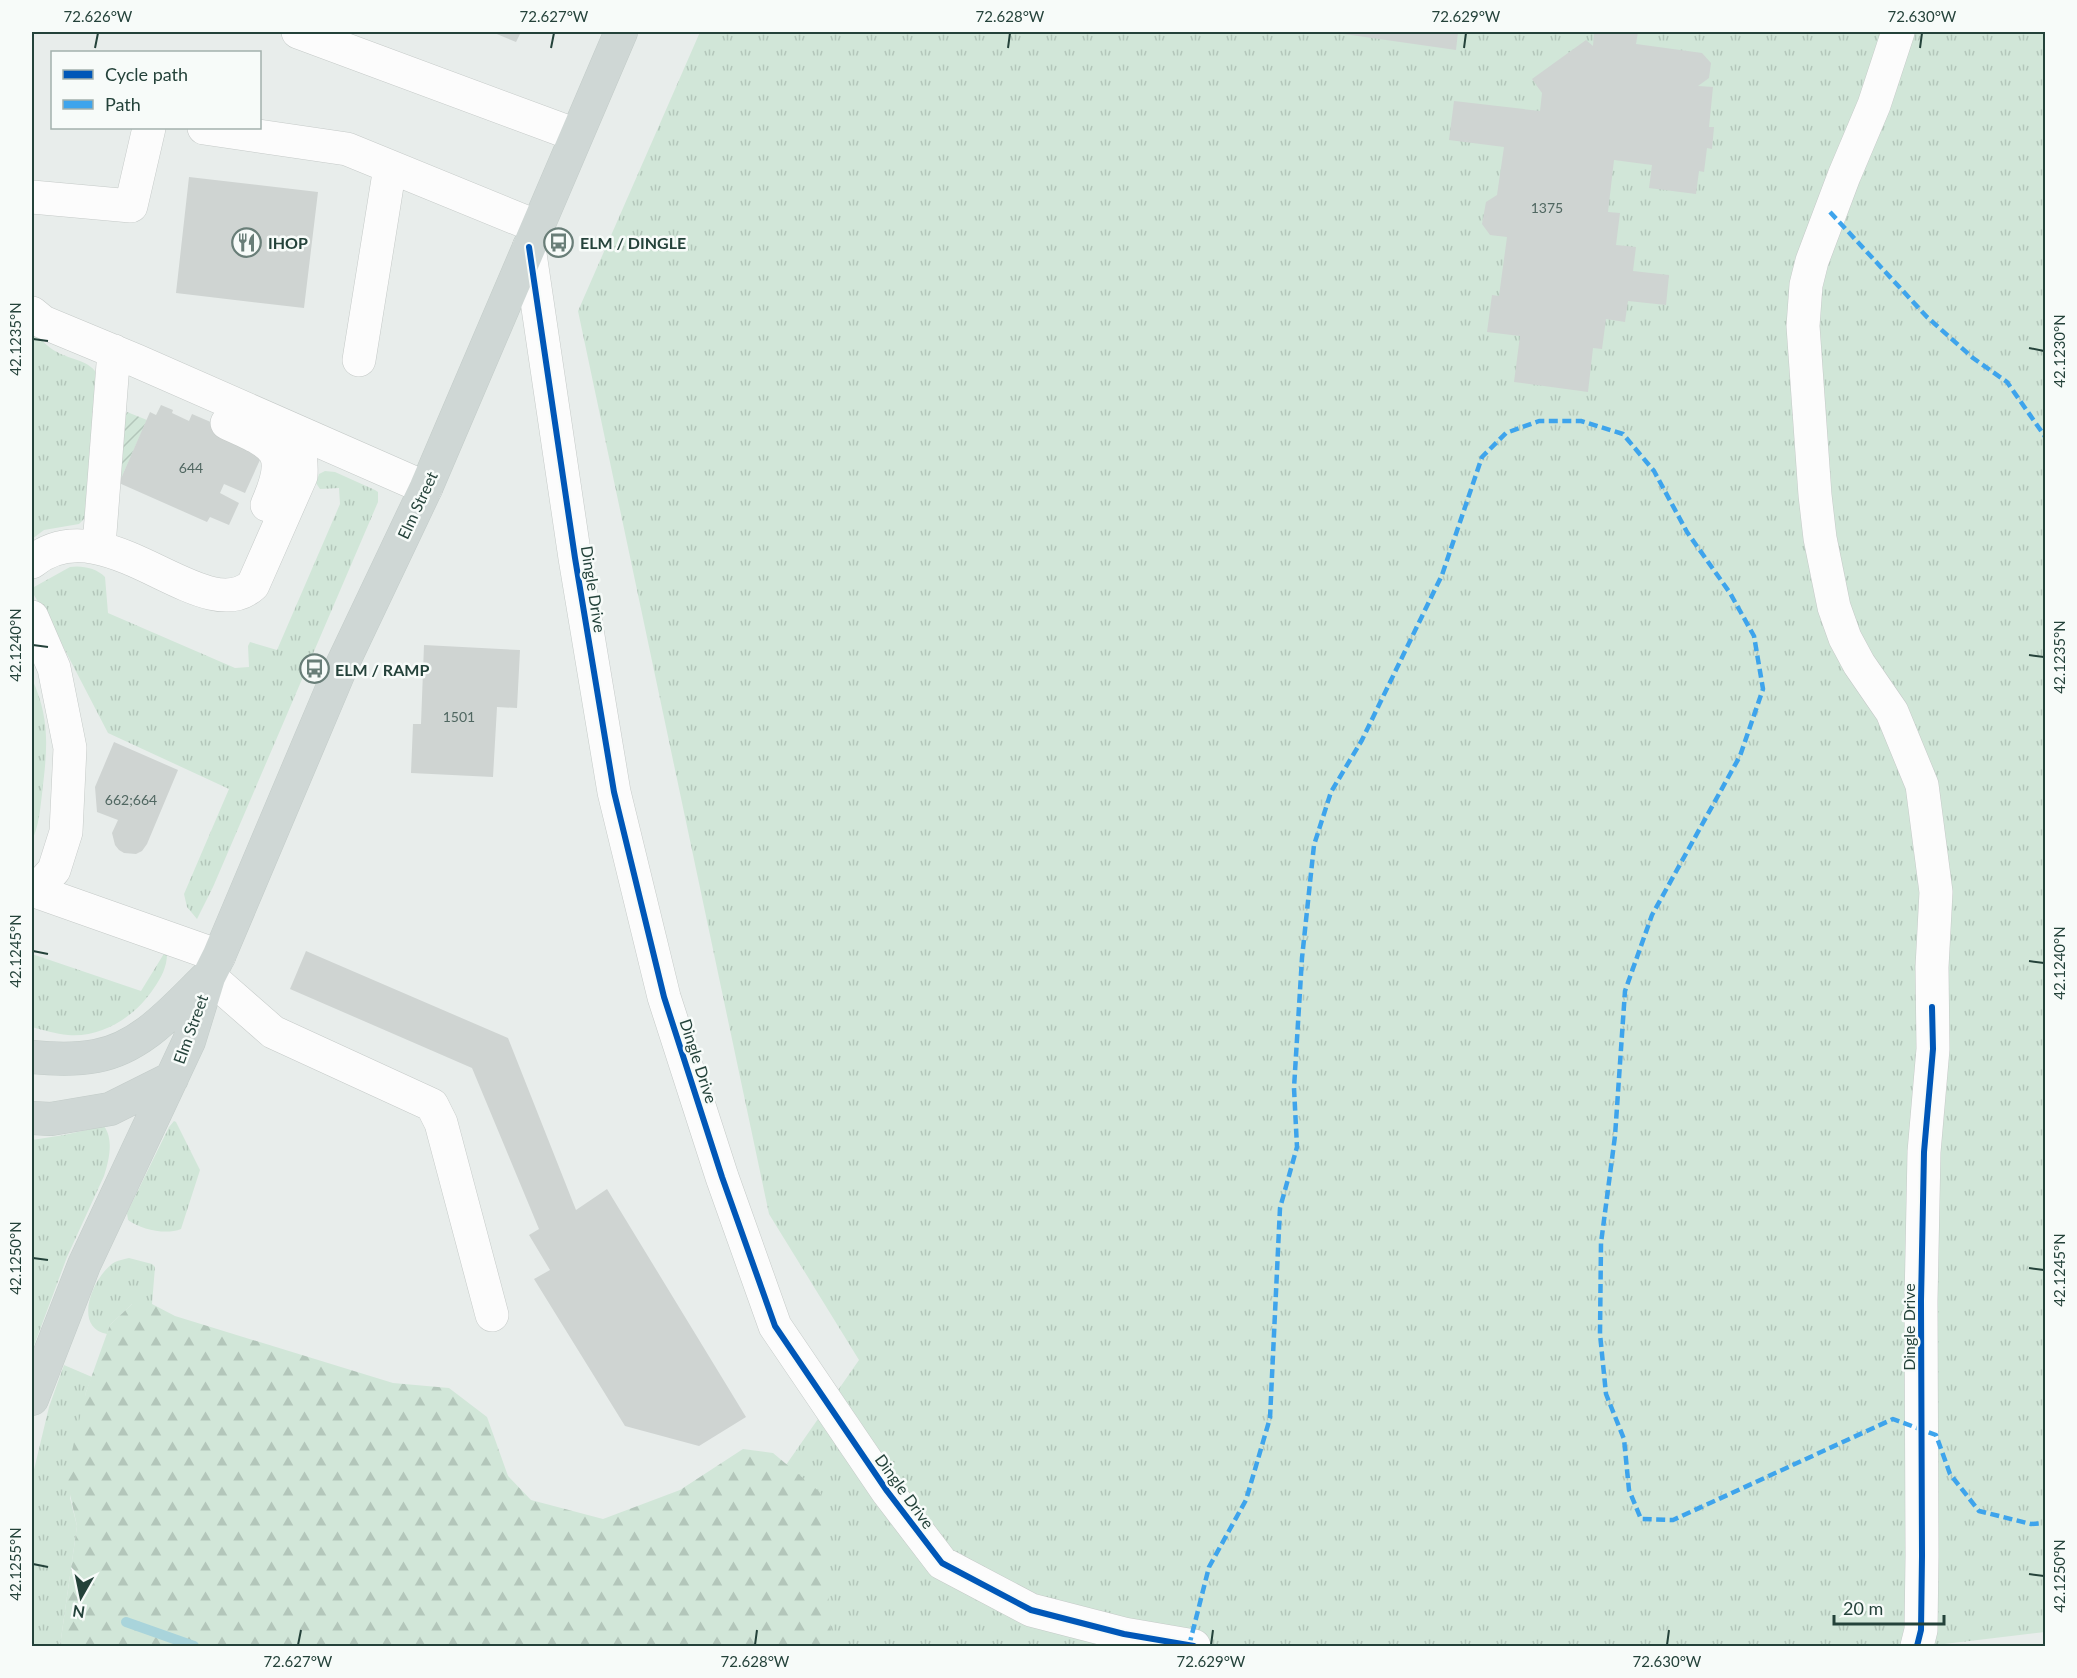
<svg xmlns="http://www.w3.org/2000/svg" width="2077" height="1678" font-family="Lato,sans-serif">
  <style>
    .grass { fill: url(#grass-tufts) }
    .forest { fill: url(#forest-firs) }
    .garden { fill: url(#garden-furrows) }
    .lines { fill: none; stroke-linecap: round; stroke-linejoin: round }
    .stream { stroke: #a9d4db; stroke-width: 10 }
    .building { fill: #cfd4d2 }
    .minor-casing { stroke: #c5cac8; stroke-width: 34 }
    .major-casing { stroke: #c3ccc9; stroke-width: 34 }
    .minor { stroke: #fcfcfc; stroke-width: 33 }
    .major { stroke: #cfd7d5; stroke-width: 33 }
    .quiet { stroke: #3ea4ec; stroke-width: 4.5; stroke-dasharray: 9 4.5; stroke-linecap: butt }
    .cycleway-casing { stroke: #f7fbf9; stroke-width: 10 }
    .cycleway { stroke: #0057b8; stroke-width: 6 }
    .ticks { fill: none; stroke: #24423a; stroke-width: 2 }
    .labels { text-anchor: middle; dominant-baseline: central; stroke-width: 5; stroke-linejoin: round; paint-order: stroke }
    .number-label { font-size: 14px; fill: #506761 }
    .poi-label { font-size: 16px; font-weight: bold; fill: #24423a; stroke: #f7fbf9; text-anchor: start }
    .street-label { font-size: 16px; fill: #24423a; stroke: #f7fbf9 }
    .neatline { fill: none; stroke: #24423a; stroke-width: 2 }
    .ticks-label { font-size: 15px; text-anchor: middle; fill: #24423a }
  </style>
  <defs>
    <pattern id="grass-tufts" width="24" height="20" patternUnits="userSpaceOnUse" patternTransform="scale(1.5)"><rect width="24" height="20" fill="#d1e6d8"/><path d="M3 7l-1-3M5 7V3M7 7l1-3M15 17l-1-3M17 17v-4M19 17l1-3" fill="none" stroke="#b3c6ba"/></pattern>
    <pattern id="forest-firs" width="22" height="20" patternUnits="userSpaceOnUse" patternTransform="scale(1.5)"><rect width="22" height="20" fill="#d1e6d8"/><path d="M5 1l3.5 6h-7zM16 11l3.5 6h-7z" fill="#b3c6ba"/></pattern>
    <pattern id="garden-furrows" width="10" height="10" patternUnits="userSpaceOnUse" patternTransform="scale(1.5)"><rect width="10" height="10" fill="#d1e6d8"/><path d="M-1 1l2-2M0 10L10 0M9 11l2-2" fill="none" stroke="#b3c6ba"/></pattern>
  </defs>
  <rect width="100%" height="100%" fill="#e8edeb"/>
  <path class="grass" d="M700,32H2045V1632L1928,1646H732L763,1498L859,1360L769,1214L578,311Z
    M32,329C39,337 47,347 57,352C71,360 91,360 98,376L87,516L79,524L44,530L32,539Z
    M325,471L335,472L375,490L378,492V502L213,887L197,919L187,907L184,894L229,789L108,733L54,629L34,595V587L70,567C81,565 97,568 105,577L108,613L235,668L249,667L248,646L250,642L277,650L340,504L339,488L320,489L316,483L319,474Z
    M32,679C51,720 47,751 42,794C40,810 39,826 32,840Z
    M165,952L167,954C167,967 161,978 154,988C136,1016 102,1038 68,1035C56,1034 43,1030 32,1027V954L141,991Z
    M174,1121L176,1122L200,1170L181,1229C166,1235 142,1230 128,1220L127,1213L169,1127Z
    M104,1126C114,1140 109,1160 104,1176L67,1257L32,1351V1140L64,1135Z
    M129,1258L152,1264L155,1267L152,1304H132L110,1325L107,1334C71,1327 94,1274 115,1262C119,1260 125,1259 129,1258Z
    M64,1365L92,1377L86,1392L70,1498L77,1526L60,1646H32V1478L49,1407Z"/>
  <path class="forest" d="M132,1304H152L175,1316L393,1383L449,1388L487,1417L508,1476L531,1500L603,1519L680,1490L743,1449L773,1453L821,1493L832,1646H60L77,1526L66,1476L86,1392L110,1325Z"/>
  <path class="garden" d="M127,412L147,420L119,483L124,420Z"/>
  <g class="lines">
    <path class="stream" d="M126,1622L194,1646"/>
  </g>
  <path class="building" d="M492,32H521L516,42Z
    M1344,32H1458L1456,50L1344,34Z
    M1594,32H1638L1636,44L1702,53L1711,63L1709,78L1698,86L1713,87L1709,127H1714L1712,149L1707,148L1704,172L1699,171L1696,194L1649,188L1652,165L1614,160L1608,212L1620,213L1616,245L1636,247L1633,271L1669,275L1666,305L1628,301L1625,322L1606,319L1602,349L1593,348L1588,392L1514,382L1520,336L1487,332L1492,295L1499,296L1507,237L1490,235L1482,224L1486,202L1497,195L1504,147L1449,140L1454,101L1540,111L1542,93L1532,79L1586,40L1593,46Z
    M189,177L318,192L304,308L176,293Z
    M161,405L173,410L172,413L189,421L192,414L213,423L212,428L264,451L245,493L224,484L220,493L239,503L229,525L210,517L207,522L119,483L150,412L156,415Z
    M424,645L520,650L517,708L497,707L493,777L411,773L413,724H421Z
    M114,742L178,770L147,844L142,851L136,854L124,853L119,850L115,845L112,833L118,820L97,812L95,787Z
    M306,951L508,1038L576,1210L607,1189L746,1417L699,1446L625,1426L534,1279L550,1270L529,1235L539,1229L472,1068L290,989Z"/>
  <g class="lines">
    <defs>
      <path id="minor" d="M298,32L576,135
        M1898,32L1874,105L1844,176L1812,261L1806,285L1803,326L1815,495L1820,538L1834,607L1845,638L1859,664L1892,712L1922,785L1936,892L1932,967L1933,1049L1924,1152L1921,1301L1922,1556L1921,1630L1917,1646
        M204,128L347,149L538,227
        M32,197L131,206L149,128
        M529,247L575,558L614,792L664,997L722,1177L775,1326L887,1491L942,1563L1031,1610L1124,1634L1194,1646
        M32,313L43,322L137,361L426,488
        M359,360L390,167
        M227,423C276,445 291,450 267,505
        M99,546L114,351
        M32,562C105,502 203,631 253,585L301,476C302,456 299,443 287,427
        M32,617L54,668L70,748L66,832L54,870L40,886L32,890
        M32,890L219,956
        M209,976L273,1032L432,1105L441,1123L492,1315"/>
      <path id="major" d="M32,1057C53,1059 75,1060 96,1056C142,1048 175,1008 207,977
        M32,1118L51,1119L110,1109L172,1078
        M32,1399L84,1265L189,1041L209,976L219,956L342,665L426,488L621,32"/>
    </defs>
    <use href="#minor" class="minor-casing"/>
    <use href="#major" class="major-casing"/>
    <use href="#minor" class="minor"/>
    <use href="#major" class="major"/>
    <path class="quiet" d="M1830,212L1927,317L1973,358L2007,382L2046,438
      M1189,1646L1209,1567L1246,1500L1270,1418L1280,1208L1297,1147L1294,1088L1302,958L1314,845L1331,792L1362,740L1442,575L1482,457L1506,433L1539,421H1581L1623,434L1654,471L1687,532L1730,593L1754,636L1763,689L1740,756L1652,915L1625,991L1615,1136L1601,1243L1600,1334L1606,1394L1624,1439L1629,1490L1641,1519L1673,1520L1893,1419L1936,1435L1950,1474L1979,1511L2031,1524L2046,1523"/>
    <defs>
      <path id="cycleway" d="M529,247L575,558L614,792L664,997L722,1177L775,1326L887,1491L942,1563L1031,1610L1124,1634L1194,1646
        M1917,1646L1921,1630L1922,1556L1921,1301L1924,1152L1933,1049L1932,1007"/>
    </defs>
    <use href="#cycleway" class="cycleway-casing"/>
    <use href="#cycleway" class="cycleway"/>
  </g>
  <path class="ticks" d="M95,48L98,33M551,48L554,33M1008,48L1010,33M1464,48L1466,33M1920,48L1922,33M33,339L48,341M2029,348L2044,351M33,645L48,647M2029,655L2044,657M33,951L48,954M2029,961L2044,963M33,1258L48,1260M2029,1268L2044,1270M33,1564L48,1567M2029,1574L2044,1576M298,1645L301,1630M755,1645L757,1630M1211,1645L1213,1630M1667,1645L1669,1630"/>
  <defs>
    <symbol id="restaurant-ring" viewBox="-11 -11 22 22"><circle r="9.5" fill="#f7fbf9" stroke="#697e78" stroke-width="1.5"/><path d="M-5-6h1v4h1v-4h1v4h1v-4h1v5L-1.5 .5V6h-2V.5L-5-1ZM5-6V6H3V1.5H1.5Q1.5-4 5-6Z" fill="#697e78"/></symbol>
    <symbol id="bus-ring" viewBox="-11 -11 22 22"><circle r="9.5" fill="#f7fbf9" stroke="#697e78" stroke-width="1.5"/><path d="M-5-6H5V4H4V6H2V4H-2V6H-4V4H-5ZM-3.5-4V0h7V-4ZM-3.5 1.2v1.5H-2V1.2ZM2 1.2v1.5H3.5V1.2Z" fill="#697e78"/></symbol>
  </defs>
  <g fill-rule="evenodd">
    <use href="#restaurant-ring" x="230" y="226" width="33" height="33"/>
    <use href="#bus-ring" x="542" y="226" width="33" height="33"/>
    <use href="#bus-ring" x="298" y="652" width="33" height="33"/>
  </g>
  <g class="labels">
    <g class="number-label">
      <text x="1547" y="207">1375</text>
      <text x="191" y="467">644</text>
      <text x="459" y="716">1501</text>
      <text x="131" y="799">662;664</text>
    </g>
    <g class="poi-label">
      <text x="268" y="242">IHOP</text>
      <text x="580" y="242">ELM / DINGLE</text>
      <text x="335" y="669">ELM / RAMP</text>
    </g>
    <g class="street-label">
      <text transform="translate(417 505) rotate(-65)">Elm Street</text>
      <text transform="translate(594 589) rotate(81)">Dingle Drive</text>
      <text transform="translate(190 1029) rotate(-70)">Elm Street</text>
      <text transform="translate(699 1061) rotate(72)">Dingle Drive</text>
      <text transform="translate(1908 1327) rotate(-90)">Dingle Drive</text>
      <text transform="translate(905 1491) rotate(54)">Dingle Drive</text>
    </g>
  </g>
  <rect width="2077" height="1678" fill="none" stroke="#f7fbf9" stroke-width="66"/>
  <rect x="51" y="51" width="210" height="78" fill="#f7fbf9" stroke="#a3b1ad" stroke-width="1.5"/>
  <rect x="63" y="70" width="30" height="9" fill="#0057b8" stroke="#a3b1ad" stroke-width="1.5"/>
  <text x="105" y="81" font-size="18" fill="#24423a">Cycle path</text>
  <rect x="63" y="100" width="30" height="9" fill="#3ea4ec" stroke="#a3b1ad" stroke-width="1.5"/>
  <text x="105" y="111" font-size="18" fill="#24423a">Path</text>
  <g transform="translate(81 1597) rotate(189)" stroke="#f7fbf9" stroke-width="4.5" paint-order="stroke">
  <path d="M0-4.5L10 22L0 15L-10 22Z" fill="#24423a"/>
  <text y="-9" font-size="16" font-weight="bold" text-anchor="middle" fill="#24423a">N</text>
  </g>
  <path d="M1834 1615v9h110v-9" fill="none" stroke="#24423a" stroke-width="3"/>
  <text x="1843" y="1615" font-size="18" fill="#24423a" stroke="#f7fbf9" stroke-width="4.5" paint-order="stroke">20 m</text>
  <rect x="33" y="33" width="2011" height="1612" class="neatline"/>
  <g class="ticks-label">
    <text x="98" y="22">72.626°W</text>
    <text x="554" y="22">72.627°W</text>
    <text x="1010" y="22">72.628°W</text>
    <text x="1466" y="22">72.629°W</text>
    <text x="1922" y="22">72.630°W</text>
    <text transform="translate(16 339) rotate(-90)" y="5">42.1235°N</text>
    <text transform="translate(2060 351) rotate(-90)" y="5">42.1230°N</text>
    <text transform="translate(16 645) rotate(-90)" y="5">42.1240°N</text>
    <text transform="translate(2060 657) rotate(-90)" y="5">42.1235°N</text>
    <text transform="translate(16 951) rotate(-90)" y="5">42.1245°N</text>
    <text transform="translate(2060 963) rotate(-90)" y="5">42.1240°N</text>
    <text transform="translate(16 1258) rotate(-90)" y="5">42.1250°N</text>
    <text transform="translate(2060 1270) rotate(-90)" y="5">42.1245°N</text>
    <text transform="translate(16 1564) rotate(-90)" y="5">42.1255°N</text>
    <text transform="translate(2060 1576) rotate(-90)" y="5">42.1250°N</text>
    <text x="298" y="1667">72.627°W</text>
    <text x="755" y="1667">72.628°W</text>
    <text x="1211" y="1667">72.629°W</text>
    <text x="1667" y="1667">72.630°W</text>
  </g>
</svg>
